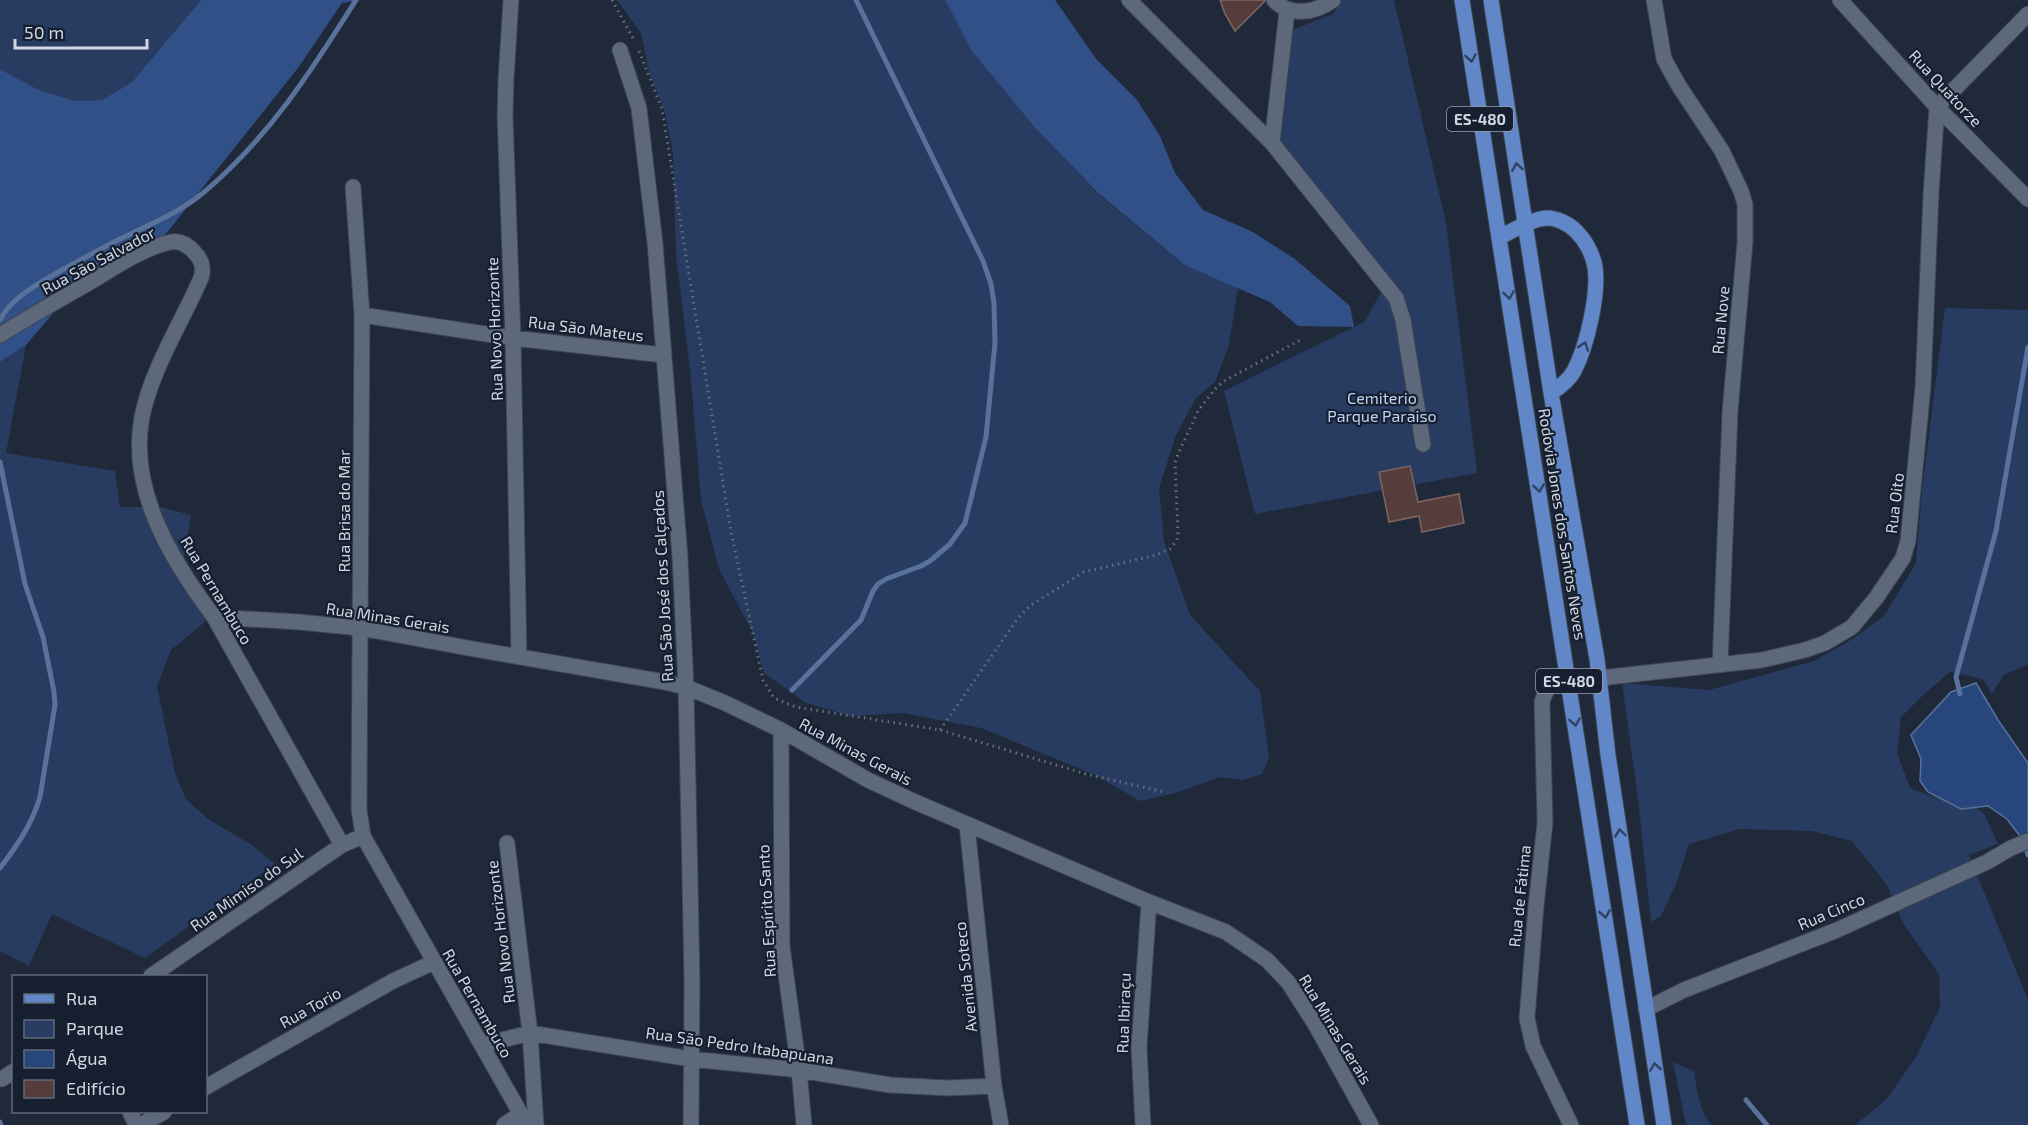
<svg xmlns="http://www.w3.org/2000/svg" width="2028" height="1125" font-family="'Exo 2',sans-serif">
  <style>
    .green { fill: #273c60 }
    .forest { fill: #305087 }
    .water { fill: #26467c; stroke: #59729b; stroke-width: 1.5 }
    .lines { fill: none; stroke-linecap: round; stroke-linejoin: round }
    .stream { stroke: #59729b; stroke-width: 5 }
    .building { fill: #543d3b; stroke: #7e6562; stroke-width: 1.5 }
    .street-casing { stroke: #3d4552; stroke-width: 17 }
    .primary-casing { stroke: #3d4552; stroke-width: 17 }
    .path { stroke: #68707e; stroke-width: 3; stroke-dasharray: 1.5 4.5; stroke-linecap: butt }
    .street { stroke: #5d687b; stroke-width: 15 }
    .primary { stroke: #6187c8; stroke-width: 15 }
    .oneway { stroke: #304365 }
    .labels { text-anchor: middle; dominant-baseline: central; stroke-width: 4.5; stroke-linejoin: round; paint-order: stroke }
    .shield { fill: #161f2f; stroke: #98a0ac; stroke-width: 1.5 }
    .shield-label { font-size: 15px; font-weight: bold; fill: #d0d7e2 }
    .street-label { font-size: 16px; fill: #d0d7e2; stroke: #161f2f }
    .park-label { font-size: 16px; fill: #bdd1f3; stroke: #161f2f }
  </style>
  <rect width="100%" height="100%" fill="#202939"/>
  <path class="green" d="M0,0H201L132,82L102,100L75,101L39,90L0,69Z
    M617,0H945L973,51L1036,129L1097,193L1186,266L1238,288L1229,345L1215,382L1196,398L1176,435L1159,488L1164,541L1190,615L1260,691L1269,758L1262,774L1243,780L1220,777L1176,793L1140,801L1095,775L981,728L903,713L851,716L806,703L764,673L753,633L719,569L701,500L690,369L676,254L673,153L665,113L649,72L641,33Z
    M1342,0H1394L1446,223L1477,473L1255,514L1224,391L1364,322L1387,282L1279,149L1292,30L1333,14Z
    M1945,308L2028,310V664L2004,675L1992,694L1983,679L1950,672L1923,695L1901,717L1897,753L1910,788L1942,800L1974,805L1984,814L1998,844L1969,855L2028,1000V1125H1855L1886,1100L1916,1057L1940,1007L1939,974L1904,925L1887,885L1852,841L1812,831L1740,829L1689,844L1676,884L1661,916L1651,922L1638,798L1622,683L1709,690L1814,661L1854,638L1884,616L1916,563L1922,490Z
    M26,345L6,453L115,471L120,507H160L191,515L181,575L211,617L171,650L157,686L175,773L186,799L208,819L252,845L275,864L145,958L52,914L29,966L0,951V362Z
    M1673,1062L1694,1071C1697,1090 1699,1111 1712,1125H1686Z"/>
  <path class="forest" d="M201,0H361L342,3L298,68L165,235L101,268L55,311L26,345L0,362V69L39,90L75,101L102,100L132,82Z
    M945,0H1055L1097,60L1137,100L1160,136L1175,173L1203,210L1253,232L1295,259L1350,306L1354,327L1298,326L1270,302L1186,266L1098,193L1036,129L972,51Z"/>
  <path class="water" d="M1976,683L1998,720L2028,763V838L2023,840L2007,819L1988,806L1961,809L1928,792L1920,781L1921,759L1911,735L1951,692Z"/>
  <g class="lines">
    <path class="stream" d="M0,320C11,298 35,286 55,274C78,261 100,249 124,237C151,224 180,212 203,193C268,139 312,70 356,0
      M0,462L25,584L43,637L54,692L55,705L40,797C32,824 17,846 0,868
      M792,690L861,620L873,591L878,584L886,579L921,566L930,561L950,544L965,523L986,437L995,343L994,303L991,284L983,261L856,0
      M1960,694L1956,677L1996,531L2028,347
      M2025,843L2028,855
      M1746,1100L1767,1125
      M0,1122L1,1125"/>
  </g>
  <path class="building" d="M1220,0H1264L1265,1L1235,31L1225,14Z
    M1410,466L1418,502L1459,494L1464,523L1422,532L1419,516L1389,522L1379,472Z"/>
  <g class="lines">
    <defs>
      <path id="street" d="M511,0L506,79L505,116L513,338L519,657
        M1129,0L1272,143L1396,298L1403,320L1423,444
        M1274,0C1289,17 1316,13 1333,0
        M1654,0L1664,59L1679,86L1722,151L1741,191L1745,204V242L1730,412L1720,665
        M1840,0L1937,107L2028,199
        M620,50L639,108L655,243L680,557L686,687L689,831L692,980L691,1125
        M1937,107L2028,14
        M1272,143L1287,11
        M353,187L362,315L359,809L363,836L527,1125
        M362,315L513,338L663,355
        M0,335C30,316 61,299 92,281C115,267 145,247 171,242C181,240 189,246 195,253C202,260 204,269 201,278C182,322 151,370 142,417C128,490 172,561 214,617L342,845
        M214,617L299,622L360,628L468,648L659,681L686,687L725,703L781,730L868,780L913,801L1149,902L1226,932L1267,960L1288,982L1315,1024L1371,1125
        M1568,675C1554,682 1546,686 1542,702L1545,823L1536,906L1527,1018L1533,1046L1571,1125
        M1600,678L1762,660L1805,650L1825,643L1852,627L1876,598L1903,558L1908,541L1923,387L1931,194L1937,107
        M781,730L782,946L799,1070L804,1125
        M967,825L994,1086L1001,1125
        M507,843L530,1033L536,1125
        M151,976L342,845L363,836
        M1646,1009L1684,990L1837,930L1987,862L2011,848L2028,841
        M482,1045L530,1033L691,1059L799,1070L890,1085L948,1088L994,1086
        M2,1079L14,1071
        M206,1087L393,981L434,962
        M130,1112L136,1125
        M141,1125L164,1112
        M504,1125L520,1114
        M1143,1125L1139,1047L1149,902"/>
      <path id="primary" d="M1462,0L1637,1125
        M1491,0L1551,393L1597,659L1608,755L1664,1125
        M1500,237C1514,230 1531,219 1547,218C1557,218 1569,224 1576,231C1585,240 1593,254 1595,267C1599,294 1587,346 1574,371C1569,380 1560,387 1551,393"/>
    </defs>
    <use href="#street" class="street-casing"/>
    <use href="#primary" class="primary-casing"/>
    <path class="path" d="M612,0L635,42
      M639,51L662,109L731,532L763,680L774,698L796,707L940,730L1086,774L1164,792
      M940,730L1018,618L1031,605L1084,572L1156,555L1170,549L1177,540L1178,535L1175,463L1178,454L1198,411L1214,390L1224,381L1302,339"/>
    <use href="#street" class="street"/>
    <use href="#primary" class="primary"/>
  </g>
  <defs><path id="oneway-chevron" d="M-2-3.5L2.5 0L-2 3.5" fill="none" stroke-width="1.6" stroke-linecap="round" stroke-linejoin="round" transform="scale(1.5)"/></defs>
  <g class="oneway">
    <use href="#oneway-chevron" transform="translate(1471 58) rotate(81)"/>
    <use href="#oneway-chevron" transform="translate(1517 167) rotate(-99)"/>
    <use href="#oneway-chevron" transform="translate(1509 295) rotate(81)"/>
    <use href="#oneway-chevron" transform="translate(1584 346) rotate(-71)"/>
    <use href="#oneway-chevron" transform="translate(1539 488) rotate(81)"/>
    <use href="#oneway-chevron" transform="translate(1575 722) rotate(81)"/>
    <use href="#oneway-chevron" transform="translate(1620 833) rotate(-98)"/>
    <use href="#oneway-chevron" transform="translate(1605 914) rotate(81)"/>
    <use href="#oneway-chevron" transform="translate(1655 1067) rotate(-99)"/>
  </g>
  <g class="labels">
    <g class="shield">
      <rect x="1447" y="107" width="66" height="24" rx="4.5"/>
      <rect x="1536" y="669" width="66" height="24" rx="4.5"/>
    </g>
    <g class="shield-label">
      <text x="1480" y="119">ES-480</text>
      <text x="1569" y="681">ES-480</text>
    </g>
    <g class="street-label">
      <text transform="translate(1946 88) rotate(47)">Rua Quatorze</text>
      <text transform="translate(98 260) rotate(-28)">Rua São Salvador</text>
      <text transform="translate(1720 320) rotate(-85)">Rua Nove</text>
      <text transform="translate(586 328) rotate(7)">Rua São Mateus</text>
      <text transform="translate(494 329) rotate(-92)">Rua Novo Horizonte</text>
      <text transform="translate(1894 503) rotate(-83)">Rua Oito</text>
      <text transform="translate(343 511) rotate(-90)">Rua Brisa do Mar</text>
      <text transform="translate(1563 524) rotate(81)">Rodovia Jones dos Santos Neves</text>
      <text transform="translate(662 586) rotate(-93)">Rua São José dos Calçados</text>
      <text transform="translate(217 590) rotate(59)">Rua Pernambuco</text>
      <text transform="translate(388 617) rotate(9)">Rua Minas Gerais</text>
      <text transform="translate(856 751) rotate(28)">Rua Minas Gerais</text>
      <text transform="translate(246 889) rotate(-35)">Rua Mimiso do Sul</text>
      <text transform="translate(1519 896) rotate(-84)">Rua de Fátima</text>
      <text transform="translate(766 911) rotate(-93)">Rua Espírito Santo</text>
      <text transform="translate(1831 911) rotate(-23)">Rua Cinco</text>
      <text transform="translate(500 932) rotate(-97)">Rua Novo Horizonte</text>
      <text transform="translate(965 977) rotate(-96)">Avenida Soteco</text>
      <text transform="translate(478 1003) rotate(60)">Rua Pernambuco</text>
      <text transform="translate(310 1007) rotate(-29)">Rua Torio</text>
      <text transform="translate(1123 1013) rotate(-88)">Rua Ibiraçu</text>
      <text transform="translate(1336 1029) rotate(59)">Rua Minas Gerais</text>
      <text transform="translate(740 1045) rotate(8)">Rua São Pedro Itabapuana</text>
    </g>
    <g class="park-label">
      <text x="1382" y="397">Cemiterio<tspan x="1382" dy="18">Parque Paraiso</tspan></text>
    </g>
  </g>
  <rect x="12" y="975" width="195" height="138" fill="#161f2f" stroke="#606977" stroke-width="1.5"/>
  <rect x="24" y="994" width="30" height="9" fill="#6187c8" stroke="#606977" stroke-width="1.5"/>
  <text x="66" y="1005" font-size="18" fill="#d0d7e2">Rua</text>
  <rect x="24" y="1020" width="30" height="18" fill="#273c60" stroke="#606977" stroke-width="1.5"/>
  <text x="66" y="1035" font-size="18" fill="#d0d7e2">Parque</text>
  <rect x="24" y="1050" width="30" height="18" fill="#26467c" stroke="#606977" stroke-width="1.5"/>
  <text x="66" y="1065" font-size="18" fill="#d0d7e2">Água</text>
  <rect x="24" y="1080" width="30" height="18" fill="#543d3b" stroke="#606977" stroke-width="1.5"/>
  <text x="66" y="1095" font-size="18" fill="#d0d7e2">Edifício</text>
  <path d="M15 39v9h132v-9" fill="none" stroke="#d0d7e2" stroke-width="3"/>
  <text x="24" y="39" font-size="18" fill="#d0d7e2" stroke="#161f2f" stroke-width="4.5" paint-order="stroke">50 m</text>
</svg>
